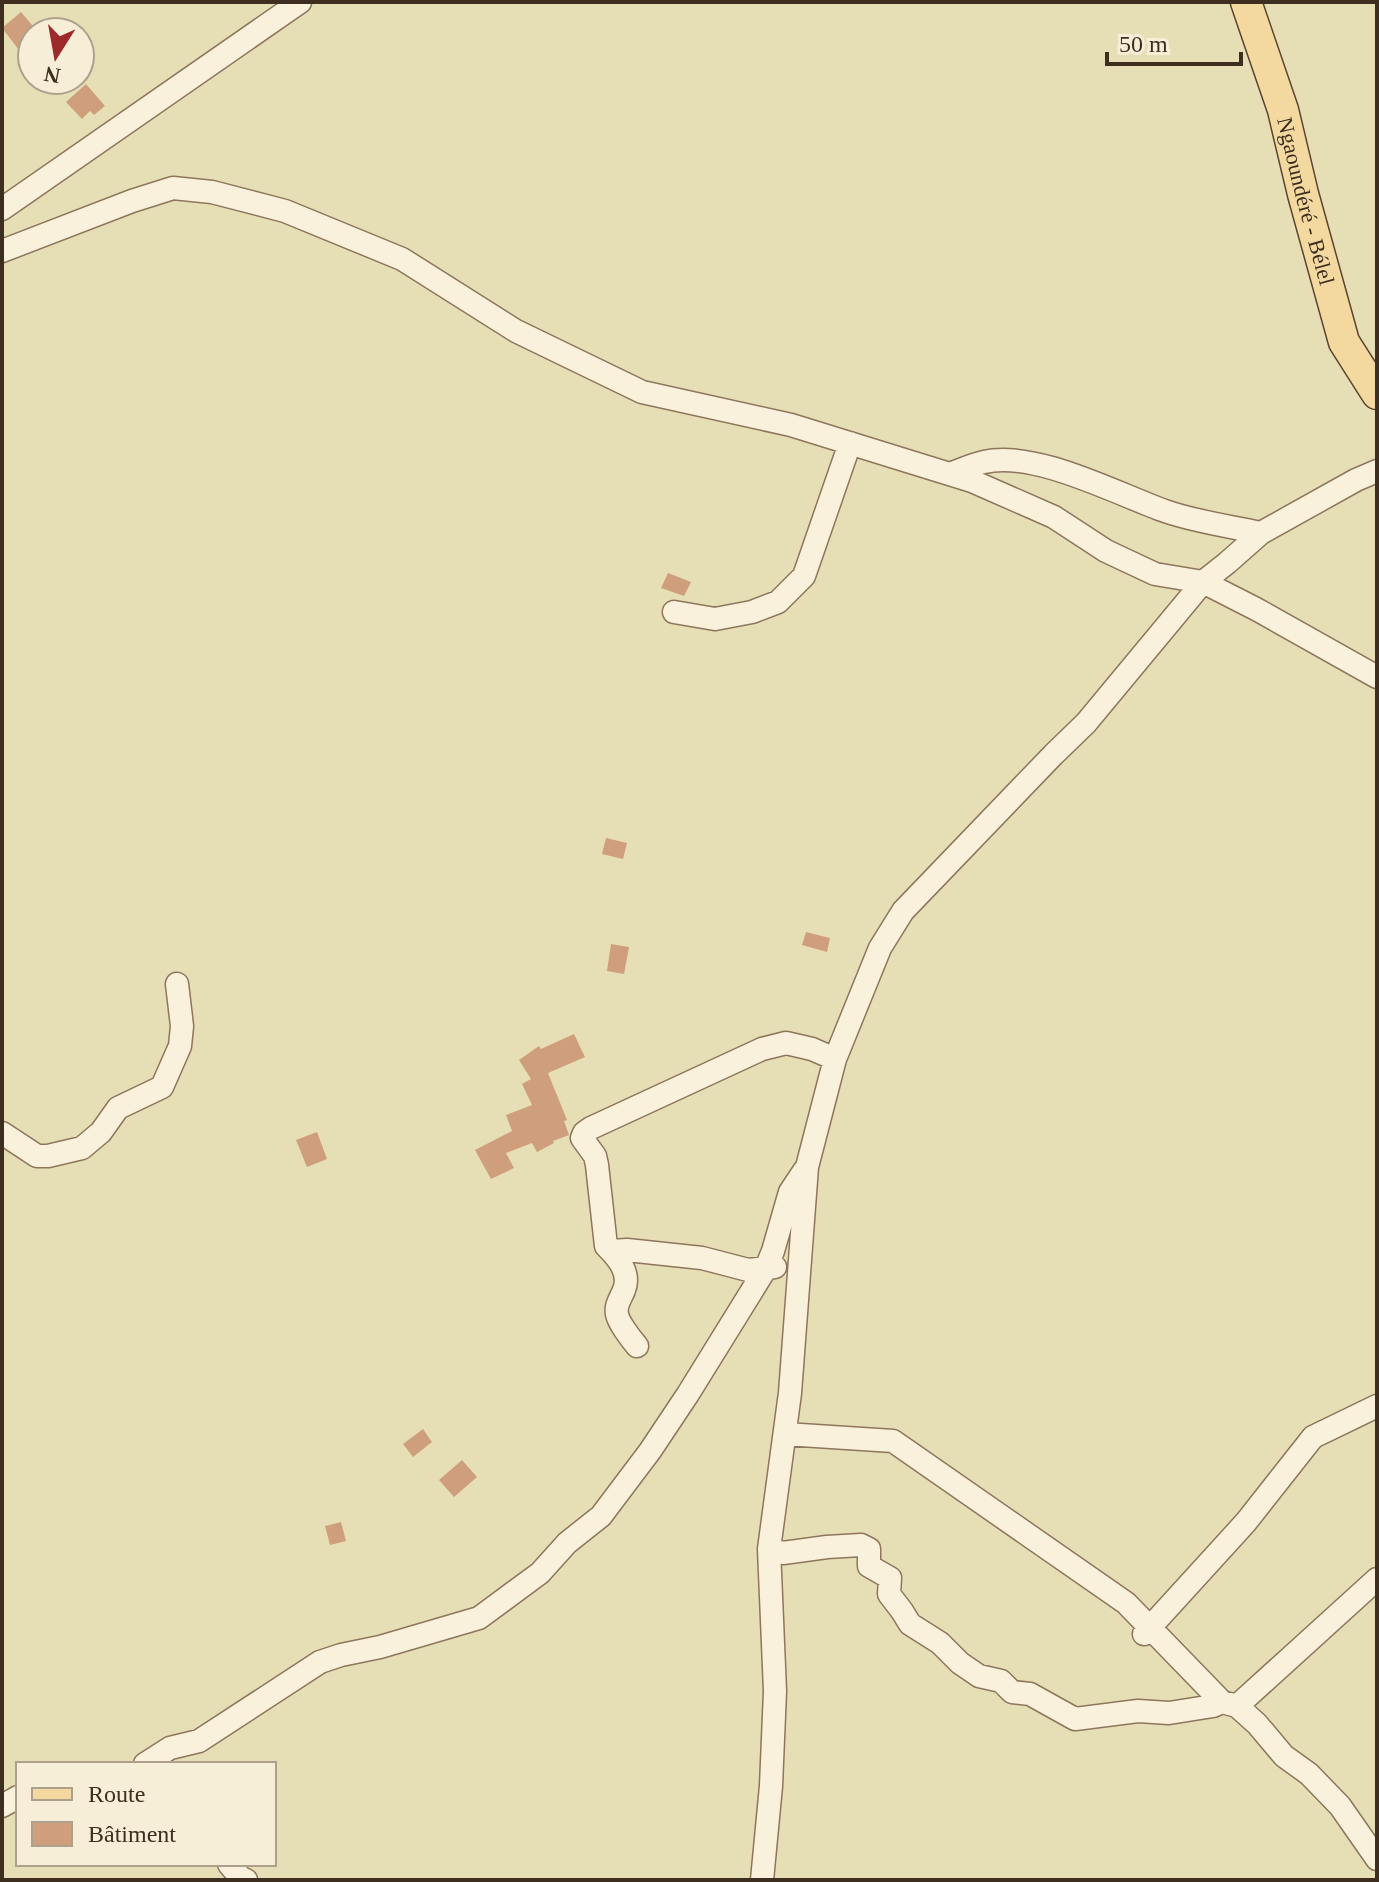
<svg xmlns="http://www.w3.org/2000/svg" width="1379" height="1882" font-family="Georgia,serif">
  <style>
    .farmland { fill: #e6deb5; fill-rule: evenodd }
    .building { fill: #cf9f7d }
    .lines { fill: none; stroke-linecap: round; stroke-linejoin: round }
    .minor-casing { stroke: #8d765c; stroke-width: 25 }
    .major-casing { stroke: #5b4430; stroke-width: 33 }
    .minor { stroke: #faf1dc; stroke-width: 22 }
    .major { stroke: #f3d9a0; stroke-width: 30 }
    .labels { text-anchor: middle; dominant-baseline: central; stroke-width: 8; stroke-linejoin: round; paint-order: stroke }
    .street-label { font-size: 22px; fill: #3d2e20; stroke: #f7eed8 }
  </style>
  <rect width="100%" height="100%" fill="#f0e4c8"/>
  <path class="farmland" d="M2,2H1377V1880H2ZM32,32H80V80H32ZM18,1764H274V1864H18Z"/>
  <path class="building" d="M21,12L38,32H32V39L19,50L2,28Z
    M86,84L105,106L94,115L90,111L82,119L66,102Z
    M668,573L691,582L684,596L661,588Z
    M606,838L627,843L623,859L602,854Z
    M806,932L830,938L827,952L802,945Z
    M611,944L629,947L624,974L607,971Z
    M574,1034L585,1057L548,1073L567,1120L564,1121L569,1135L553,1141L554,1143L537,1152L532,1143L506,1153L514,1168L491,1179L475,1150L512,1131L506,1115L532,1105L522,1084L531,1079L519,1060L539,1046L541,1049Z
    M317,1132L327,1159L307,1167L296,1140Z
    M423,1429L432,1442L413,1457L403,1444Z
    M462,1460L477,1477L454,1497L439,1480Z
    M341,1522L346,1541L330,1545L325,1526Z"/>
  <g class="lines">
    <defs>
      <path id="minor" d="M2,209L300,2
        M2,251L132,201L173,188L212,192L285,211L402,259L516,331L642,392L791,425L972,481L1054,517L1106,551L1155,574L1203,582L1256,609L1377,677
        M950,474C961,470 973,464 984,462C1035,450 1117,494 1165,511C1196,522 1229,526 1261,533
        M674,612L715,619L752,612L778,602L804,576L850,443
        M2,1133L37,1156H48L82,1148L101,1132L118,1108L162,1087L180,1046L182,1026L177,984
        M611,1251L627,1250L702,1258L748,1270L775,1267
        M637,1346C631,1339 618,1322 617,1314C615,1305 621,1298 624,1290C631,1273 618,1258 606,1246L597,1165L595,1156L582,1138L584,1133L591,1128L762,1049L786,1043L812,1049L835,1059
        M785,1434L893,1441L1126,1603L1222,1702
        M769,1549L783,1553L827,1547L861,1545L869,1549V1566L890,1578L889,1594L902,1611L910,1624L940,1643L960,1663L979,1676L1001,1681L1012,1692L1030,1694L1075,1719L1138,1711L1169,1713L1213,1706L1222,1702L1237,1706L1257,1724L1284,1756L1309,1774L1340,1806L1377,1859
        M1144,1634L1246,1522L1313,1437L1377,1406
        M1237,1706L1377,1579
        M145,1764L170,1748L199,1741L320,1662L341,1655L380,1647L479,1618L540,1573L567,1543L601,1516L650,1451L688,1394L766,1268L773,1251L790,1192L804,1171
        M2,1806L18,1797
        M229,1864L241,1878L246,1880
        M762,1880L771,1786L775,1691L769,1549L790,1393L807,1167L835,1059L880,948L903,911L1053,755L1086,723L1203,582L1227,563L1261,533L1356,480L1377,471"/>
      <g id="major">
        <path id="s1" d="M1246,2L1283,110L1303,194L1344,342L1377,394"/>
      </g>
    </defs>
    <use href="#minor" class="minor-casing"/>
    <use href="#major" class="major-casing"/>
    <use href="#minor" class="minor"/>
    <use href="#major" class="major"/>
  </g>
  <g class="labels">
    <g class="street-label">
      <text stroke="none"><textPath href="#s1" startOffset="208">Ngaoundéré - Bélel</textPath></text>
    </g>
  </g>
  <rect width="1379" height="1882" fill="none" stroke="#3d2e20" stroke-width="8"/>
  <rect x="16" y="1762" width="260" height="104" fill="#f7eed8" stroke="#ada18e" stroke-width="2"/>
  <rect x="32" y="1788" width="40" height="12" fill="#f3d9a0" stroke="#ada18e" stroke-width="2"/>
  <text x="88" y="1802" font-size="24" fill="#3d2e20">Route</text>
  <rect x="32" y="1822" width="40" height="24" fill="#cf9f7d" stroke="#ada18e" stroke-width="2"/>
  <text x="88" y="1842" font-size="24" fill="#3d2e20">Bâtiment</text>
  <g transform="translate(56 56) rotate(191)"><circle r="38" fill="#f7eed8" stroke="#ada18e" stroke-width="2"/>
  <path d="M0-6L14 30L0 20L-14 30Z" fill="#9e2a2b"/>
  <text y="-12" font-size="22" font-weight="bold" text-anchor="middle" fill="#3d2e20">N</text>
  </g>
  <path d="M1107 52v12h134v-12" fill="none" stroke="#3d2e20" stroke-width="4"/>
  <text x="1119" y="52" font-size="24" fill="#3d2e20" stroke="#f7eed8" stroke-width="6" paint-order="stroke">50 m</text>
</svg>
